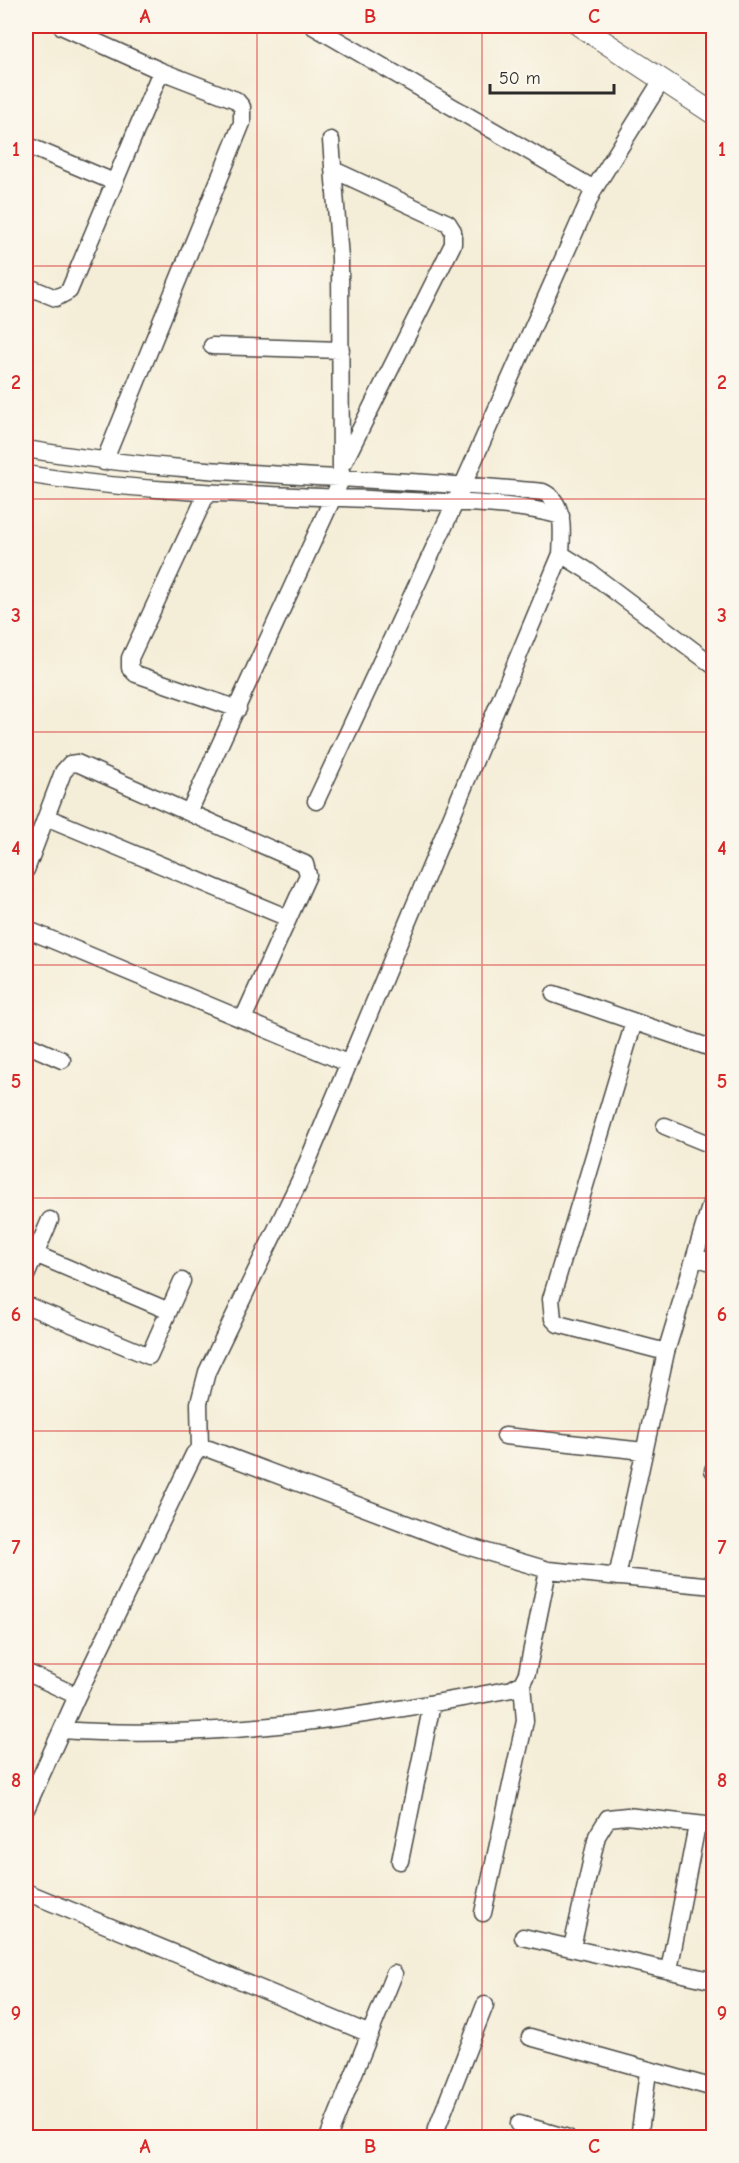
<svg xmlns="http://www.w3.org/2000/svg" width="739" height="2163" font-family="'Comic Neue',sans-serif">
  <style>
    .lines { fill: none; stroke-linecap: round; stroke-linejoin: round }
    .minor-casing { stroke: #494845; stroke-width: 19 }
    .tertiary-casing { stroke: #494845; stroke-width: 23 }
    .minor { stroke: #fff; stroke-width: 16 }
    .tertiary { stroke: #fff; stroke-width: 21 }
    .grid { fill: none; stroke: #d62828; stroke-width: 1.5; stroke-opacity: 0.55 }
    .neatline { fill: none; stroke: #d62828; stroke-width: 2 }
    .grid-label { font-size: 20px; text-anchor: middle; font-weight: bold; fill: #d62828 }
  </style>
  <rect width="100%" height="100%" fill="#fbf7ec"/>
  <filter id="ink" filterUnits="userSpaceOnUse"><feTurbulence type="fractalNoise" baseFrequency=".0167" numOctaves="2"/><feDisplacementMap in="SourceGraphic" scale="12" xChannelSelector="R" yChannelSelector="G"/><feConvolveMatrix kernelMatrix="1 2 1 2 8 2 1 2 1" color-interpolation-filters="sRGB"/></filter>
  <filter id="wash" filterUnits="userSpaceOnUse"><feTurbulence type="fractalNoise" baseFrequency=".008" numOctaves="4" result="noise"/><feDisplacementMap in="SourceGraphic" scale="24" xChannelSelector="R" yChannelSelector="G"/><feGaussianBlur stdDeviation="1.35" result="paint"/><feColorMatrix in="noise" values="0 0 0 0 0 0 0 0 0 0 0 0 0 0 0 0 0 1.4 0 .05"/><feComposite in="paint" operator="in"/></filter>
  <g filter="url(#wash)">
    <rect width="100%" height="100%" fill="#f4edd7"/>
  </g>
  <g filter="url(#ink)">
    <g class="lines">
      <defs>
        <path id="minor" d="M61,26L161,71L236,100L242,107V123L104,462
          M313,26L594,189
          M26,145L114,182
          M334,170L448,223L453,231V244L344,462
          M26,286L56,298L69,291L161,71
          M212,346L341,350
          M26,449C197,478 371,475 543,492C566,502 562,534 561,554L300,1180L207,1372L199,1403L200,1449L194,1454L77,1696L26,1809
          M26,474C147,494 267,494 389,500C442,503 510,501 561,516
          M207,493L130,658V668L136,674L238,709
          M561,554L588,571L714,666
          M316,801L455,503L594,189L662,80
          M189,812L341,480L340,259L331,140
          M46,817L288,918
          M26,870L63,772L70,764L77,763L305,864L308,875L243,1019
          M26,929L347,1063
          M554,994L714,1049
          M634,1022L551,1299L553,1319L558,1324L666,1352
          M26,1044L62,1060
          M665,1126L714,1146
          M35,1254L169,1311
          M695,1257L714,1263
          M26,1276L50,1220
          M26,1305L149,1356L182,1281
          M505,1436L644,1451
          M200,1449H209L460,1544L548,1570L714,1586
          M713,1470H714
          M617,1577L666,1352L714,1193
          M26,1672L77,1696
          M62,1730C212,1741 364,1717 512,1689L522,1683L527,1673L548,1570
          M400,1861L432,1704
          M26,1892L370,2034
          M483,1913L525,1721L522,1683
          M523,1937L714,1981
          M572,1947L597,1836L608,1818L627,1816L714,1826
          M669,1970L697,1825
          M530,2037L714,2088
          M519,2124L568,2138
          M328,2138L394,1974
          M433,2138L485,2005
          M639,2138L648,2072"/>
        <path id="tertiary" d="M580,26L714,114"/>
      </defs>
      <use href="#minor" class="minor-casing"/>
      <use href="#tertiary" class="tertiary-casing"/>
      <use href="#minor" class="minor"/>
      <use href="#tertiary" class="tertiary"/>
    </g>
  </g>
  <path class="grid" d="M257,26V2138M482,26V2138M26,266H714M26,499H714M26,732H714M26,965H714M26,1198H714M26,1431H714M26,1664H714M26,1897H714"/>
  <rect width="739" height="2163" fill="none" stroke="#fbf7ec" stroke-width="66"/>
  <path d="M490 84v9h124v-9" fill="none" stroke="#2b2b2b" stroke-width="3"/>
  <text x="499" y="84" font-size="18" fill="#2b2b2b" stroke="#fbf7ec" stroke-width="4.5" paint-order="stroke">50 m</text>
  <rect x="33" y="33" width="673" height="2097" class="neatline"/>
  <g class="grid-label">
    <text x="145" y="23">A</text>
    <text x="370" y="23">B</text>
    <text x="594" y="23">C</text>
    <text x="16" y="156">1</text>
    <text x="722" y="156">1</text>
    <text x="16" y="389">2</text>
    <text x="722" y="389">2</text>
    <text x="16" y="622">3</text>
    <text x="722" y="622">3</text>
    <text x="16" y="855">4</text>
    <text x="722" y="855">4</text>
    <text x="16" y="1088">5</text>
    <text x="722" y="1088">5</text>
    <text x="16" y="1321">6</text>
    <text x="722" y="1321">6</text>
    <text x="16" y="1554">7</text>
    <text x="722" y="1554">7</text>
    <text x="16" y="1787">8</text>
    <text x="722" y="1787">8</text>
    <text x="16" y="2020">9</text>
    <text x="722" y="2020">9</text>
    <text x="145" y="2153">A</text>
    <text x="370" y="2153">B</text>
    <text x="594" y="2153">C</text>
  </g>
</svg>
